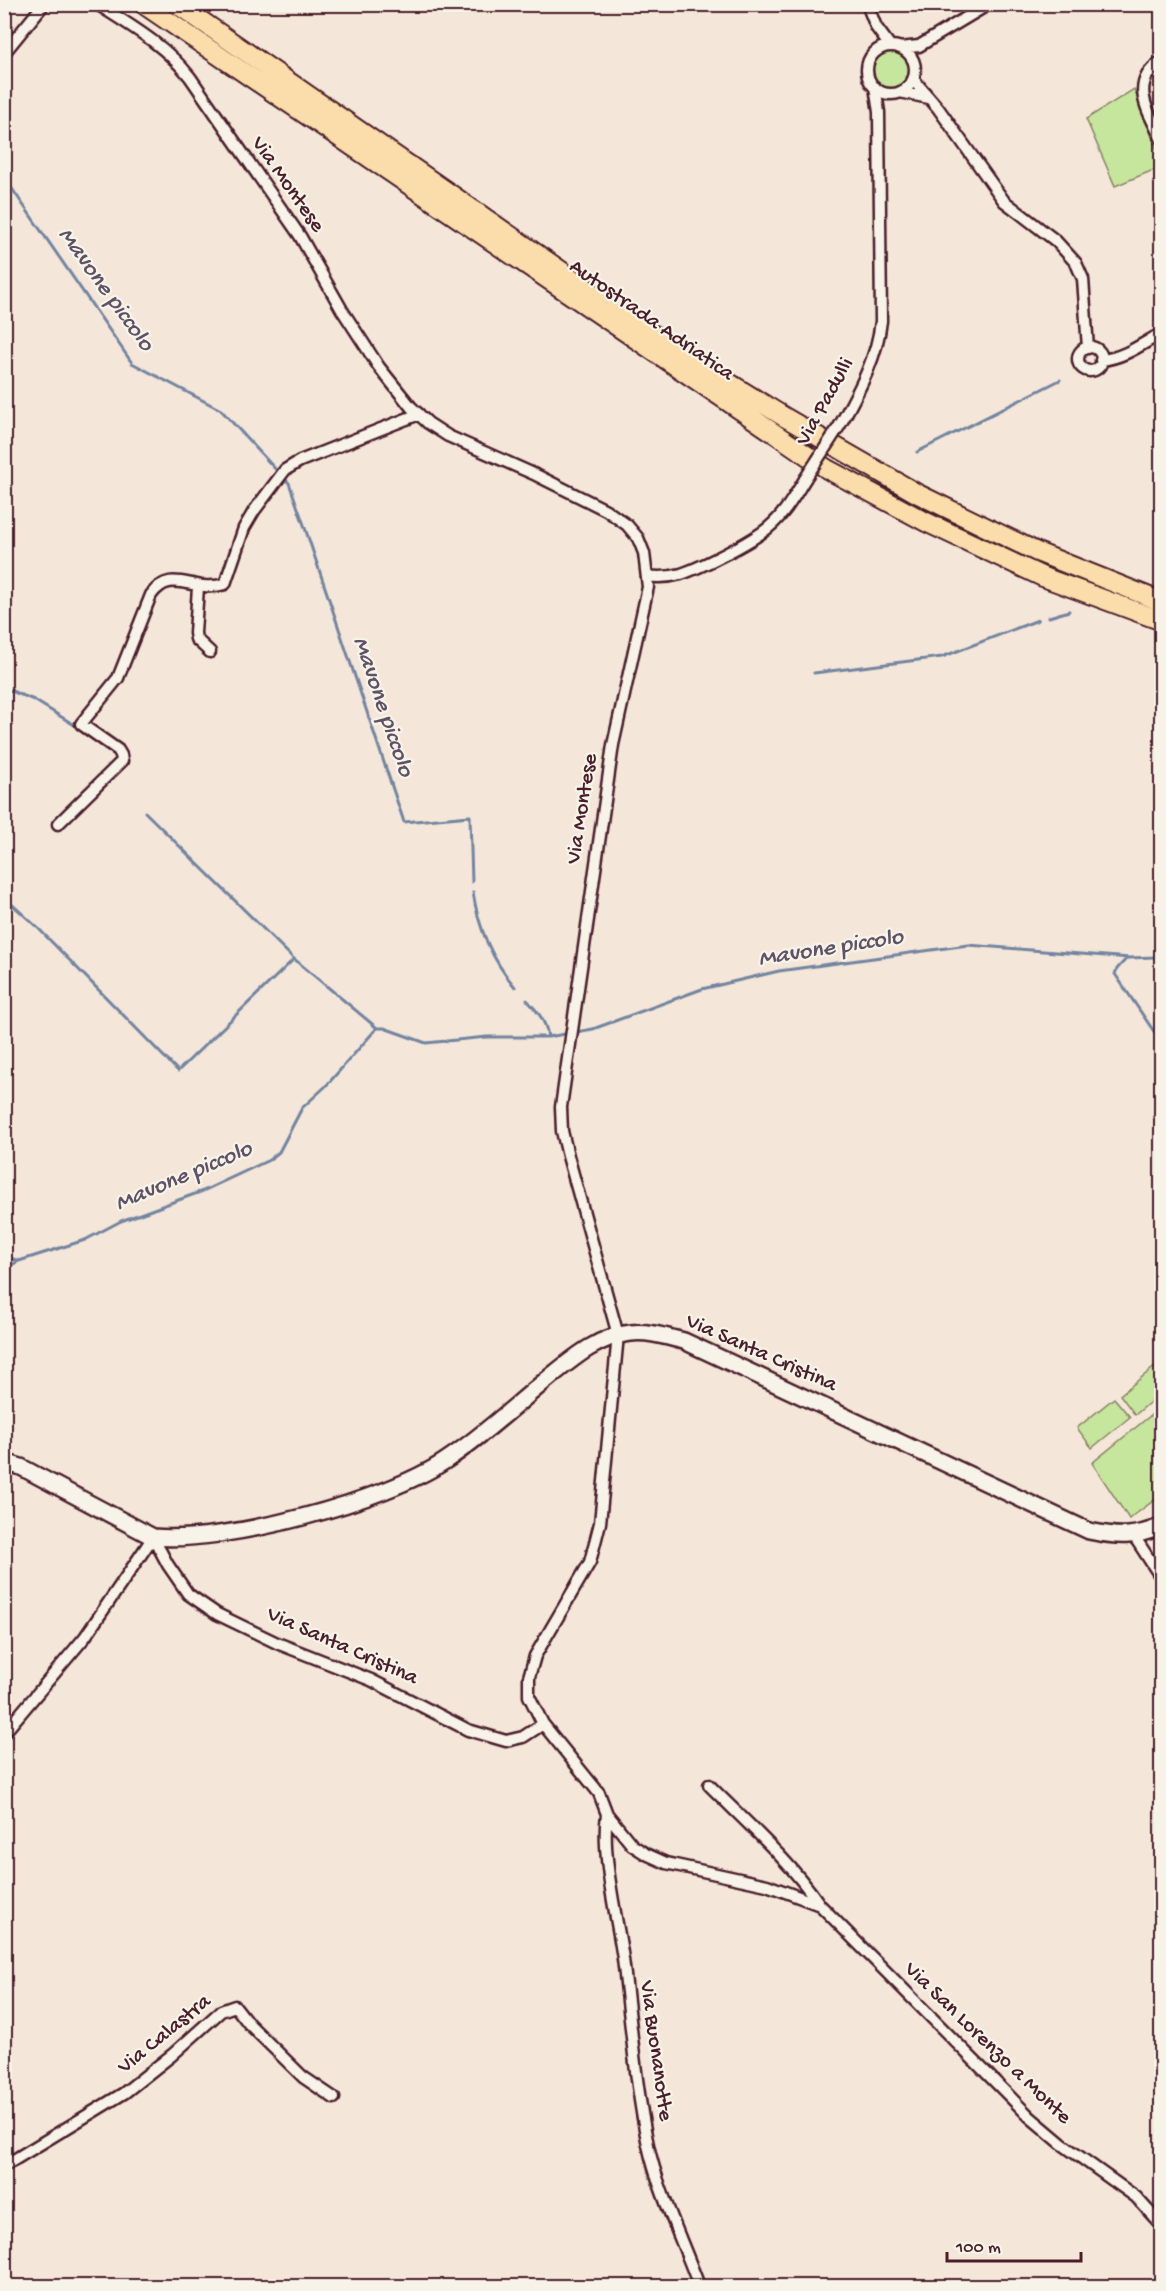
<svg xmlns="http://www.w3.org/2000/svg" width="1166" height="2291" font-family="'Gochi Hand',sans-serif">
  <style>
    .green { fill: #c6e59d; stroke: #888264; stroke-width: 1.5 }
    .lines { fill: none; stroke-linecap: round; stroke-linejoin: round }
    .stream { stroke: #7384a0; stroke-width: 3 }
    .street-casing { stroke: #4a1f2b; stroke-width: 15 }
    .secondary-casing { stroke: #4a1f2b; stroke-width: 20 }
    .highway-casing { stroke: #4a1f2b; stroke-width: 22 }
    .street { stroke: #f7f3e8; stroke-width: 10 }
    .secondary { stroke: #f7f3e8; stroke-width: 15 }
    .highway { stroke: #fbddab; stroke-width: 18 }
    .street-bridge-casing { stroke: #4a1f2b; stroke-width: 15; stroke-linecap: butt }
    .street-bridge { stroke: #f7f3e8; stroke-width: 10 }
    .labels { text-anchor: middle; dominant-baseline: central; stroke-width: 4.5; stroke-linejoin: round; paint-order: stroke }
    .street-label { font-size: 22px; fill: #4a1f2b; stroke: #f7f3e8 }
    .water-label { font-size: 24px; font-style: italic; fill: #5e5266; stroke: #f7f3e8 }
  </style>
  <rect width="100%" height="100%" fill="#f4e7d9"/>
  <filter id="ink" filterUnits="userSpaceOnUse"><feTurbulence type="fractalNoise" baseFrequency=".0167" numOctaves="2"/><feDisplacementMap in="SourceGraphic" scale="12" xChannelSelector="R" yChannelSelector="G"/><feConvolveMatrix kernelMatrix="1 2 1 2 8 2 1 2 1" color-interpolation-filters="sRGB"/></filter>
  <g filter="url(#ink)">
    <path class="green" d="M871 71a19 19 0 1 1 38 0a19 19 0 1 1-38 0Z
      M1134,89L1161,161V167L1115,186L1086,119Z
      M1157,1365L1161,1370V1393L1135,1415L1120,1395Z
      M1114,1398L1130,1417L1092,1448L1077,1428Z
      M1161,1407V1495L1129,1519L1092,1463Z"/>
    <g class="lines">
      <path class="stream" d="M4,177L132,363L221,410L278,472
        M917,452L1060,380
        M284,478L289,483L304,525L404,822L470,816L472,882
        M1049,617L1069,611
        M814,673L942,657L1038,620
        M4,688L34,700L76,726
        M145,812L293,958
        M473,892C478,926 492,960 515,987
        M4,897L39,929L178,1071L294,959L377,1028
        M1127,958L1117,969L1115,974L1155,1033
        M527,1000C538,1012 546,1021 548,1037
        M4,1256L19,1261
        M4,1269L19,1261L85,1240L121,1221L203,1191L269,1160L279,1152L302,1108L326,1086L377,1028H384L426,1043L487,1037H548L593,1029L702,989L779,971L968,945L1130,958L1154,957L1162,949"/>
      <defs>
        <path id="street" d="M97,4C131,26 165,45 190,77L300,236L342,310L379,367L411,407L428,423L448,436L536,475L606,510L627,525L638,538L644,553L648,587L613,745L561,1107L562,1131L568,1156L618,1335L600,1523L590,1562L535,1656L529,1677V1696L543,1724L599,1793L607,1814L632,1845L646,1854L666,1863L767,1885L820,1905L1030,2117L1062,2144L1136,2197L1162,2226
          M867,4L876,27L890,46
          M867 70a24 24 0 1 1 48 0a24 24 0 1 1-48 0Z
          M900,48L919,46L989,4
          M4,53L44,4
          M1162,61C1127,83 1149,112 1162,140
          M913,79L938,108L1004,201L1056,241L1076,263L1083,279L1088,348
          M900,92L929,98
          M1078 359a12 12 0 1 1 24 0a12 12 0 1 1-24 0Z
          M1101,360C1124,358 1142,344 1162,333
          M840,425C858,392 877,359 881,321L879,112L875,87
          M648,576C659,578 670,577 681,574C702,567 751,542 768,528C784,515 794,497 805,479
          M198,587L195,633L196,639L210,652
          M58,824L122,761L121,755L118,750L81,724L118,678L151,595C172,566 193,594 225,584L244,528L254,511L285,470L300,461L419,414
          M1134,1536L1162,1579
          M153,1537L168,1565L188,1594L217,1614L277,1643L371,1680L468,1730L506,1741L523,1737L543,1724
          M4,1733L85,1637L153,1537
          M709,1785C747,1823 789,1860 820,1905
          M607,1814C601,1856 617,1916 623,1959C631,2021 635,2083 648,2145C658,2191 683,2242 699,2286
          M4,2166L124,2093L172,2055L221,2011L235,2006L249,2024L303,2077L334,2098"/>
        <path id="secondary" d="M4,1462L21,1467L153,1537C226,1544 385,1501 445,1461C480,1438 512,1408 545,1381C570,1361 597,1336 631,1333C649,1331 667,1337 684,1341L1089,1531C1118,1537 1134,1538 1162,1526"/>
        <path id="highway" d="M143,4L827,469L926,522L1043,577L1162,621
          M177,4L668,345L786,418L918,494L1037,552L1162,602"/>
      </defs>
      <use href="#street" class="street-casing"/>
      <use href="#secondary" class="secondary-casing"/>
      <use href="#highway" class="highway-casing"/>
      <use href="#street" class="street"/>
      <use href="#secondary" class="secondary"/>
      <use href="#highway" class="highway"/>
      <defs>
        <path id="street-bridge" d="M805,479L840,425"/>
      </defs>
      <use href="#street-bridge" class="street-bridge-casing"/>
      <use href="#street-bridge" class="street-bridge"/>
    </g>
  </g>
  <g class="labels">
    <g class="street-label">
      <text transform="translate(287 185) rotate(55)">Via Montese</text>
      <text transform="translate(651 321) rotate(35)">Autostrada Adriatica</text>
      <text transform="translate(826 402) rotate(-61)">Via Padulli</text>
      <text transform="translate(583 809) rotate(-81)">Via Montese</text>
      <text transform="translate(761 1354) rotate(24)">Via Santa Cristina</text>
      <text transform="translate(342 1647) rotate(24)">Via Santa Cristina</text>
      <text transform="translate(165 2035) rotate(-39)">Via Calastra</text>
      <text transform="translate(987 2044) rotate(44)">Via San Lorenzo a Monte</text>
      <text transform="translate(655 2051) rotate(82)">Via Buonanotte</text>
    </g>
    <g class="water-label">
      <text transform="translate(105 290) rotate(54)">Mavone piccolo</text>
      <text transform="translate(382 707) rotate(71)">Mavone piccolo</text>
      <text transform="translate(831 949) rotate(-9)">Mavone piccolo</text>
      <text transform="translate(184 1177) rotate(-23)">Mavone piccolo</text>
    </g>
  </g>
  <rect width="1166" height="2291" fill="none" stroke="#f7f3e8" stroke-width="24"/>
  <rect x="12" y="12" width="1142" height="2267" fill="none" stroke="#4a1f2b" stroke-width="2" filter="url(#ink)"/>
  <path d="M947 2252v9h134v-9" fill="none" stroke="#4a1f2b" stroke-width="3"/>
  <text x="956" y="2252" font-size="18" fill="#4a1f2b" stroke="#f7f3e8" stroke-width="4.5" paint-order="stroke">100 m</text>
</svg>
